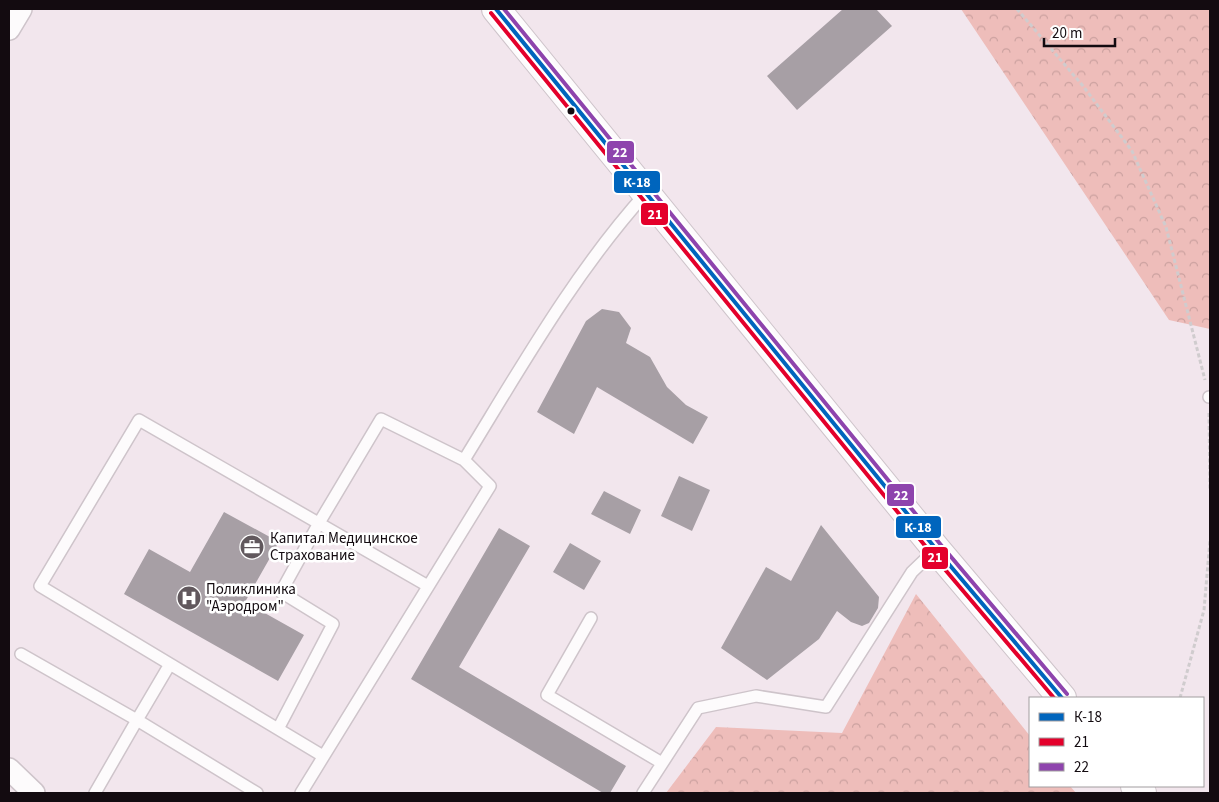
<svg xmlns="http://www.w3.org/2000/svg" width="1219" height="802" font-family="'Source Sans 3',sans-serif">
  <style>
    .forest { fill: url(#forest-crowns) }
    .building { fill: #a79fa5 }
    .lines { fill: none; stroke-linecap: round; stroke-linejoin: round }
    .service-casing { stroke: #cec4ca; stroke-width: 14 }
    .minor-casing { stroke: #cec4ca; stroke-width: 24 }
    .tertiary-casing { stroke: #cec4ca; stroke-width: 30 }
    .path { stroke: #d0ccce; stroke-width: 3; stroke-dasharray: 4 2.5; stroke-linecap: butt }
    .service { stroke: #fdfbfc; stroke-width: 11 }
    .minor { stroke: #fdfbfc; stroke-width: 21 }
    .tertiary { stroke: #fdfbfc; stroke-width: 28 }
    .bus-1-casing { stroke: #fff; stroke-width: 8 }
    .bus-2-casing { stroke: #fff; stroke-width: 8 }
    .bus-3-casing { stroke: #fff; stroke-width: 8 }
    .bus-1 { stroke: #0065bd; stroke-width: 4 }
    .bus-2 { stroke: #e4002b; stroke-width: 4 }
    .bus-3 { stroke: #8e44ad; stroke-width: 4 }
    .bus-dot { fill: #130b10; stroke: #fff; stroke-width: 2 }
    .labels { text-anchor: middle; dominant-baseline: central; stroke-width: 5; stroke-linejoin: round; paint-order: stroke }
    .poi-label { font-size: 15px; fill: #130b10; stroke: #fff; text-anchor: start }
    .line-badge { stroke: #fff; stroke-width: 2 }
    .badge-label { font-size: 14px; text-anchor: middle; font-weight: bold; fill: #fff }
  </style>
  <defs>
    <pattern id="forest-crowns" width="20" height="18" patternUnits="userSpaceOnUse" patternTransform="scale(1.25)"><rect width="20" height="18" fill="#eebdba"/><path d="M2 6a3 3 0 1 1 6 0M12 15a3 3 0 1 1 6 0" fill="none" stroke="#cba19f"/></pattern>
  </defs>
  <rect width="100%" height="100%" fill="#f2e6ed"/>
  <path class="forest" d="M961,9H1210V329L1169,320Z
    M916,594L1030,736V786H1070L1076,793H666L716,727L842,733Z"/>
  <path class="building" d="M843,9H876L892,26L797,110L767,76Z
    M602,309L619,312L631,328L626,343L650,357L667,387L686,405L708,417L693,444L597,387L574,434L537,412L586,321Z
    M679,476L710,490L692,531L661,516Z
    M604,491L641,510L630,534L591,514Z
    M224,512L279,542L245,602L304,635L278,681L124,594L149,549L190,572Z
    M821,525L879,597L878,608L869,623L862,626L851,622L837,611L819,639L767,680L721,648L766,567L791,581Z
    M499,528L530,546L459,667L626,766L610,793H603L411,679Z
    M570,543L601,561L584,590L553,572Z"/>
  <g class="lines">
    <defs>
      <path id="service" d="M1209,397H1210
        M591,618L547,695L662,763
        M21,654L137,720L95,793
        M170,664L137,720L257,793
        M278,729L333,624L281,592L319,523L381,419L464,460
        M323,756L40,586L139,420L428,586
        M301,793L490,486L464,460C520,369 574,273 646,193
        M643,793L698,708L756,696L826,707L912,572L936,549"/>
      <path id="minor" d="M9,29L21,9
        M9,769L34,793"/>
      <path id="tertiary" d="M496,9L936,549L1062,698
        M1135,786L1142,793"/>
    </defs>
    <use href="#service" class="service-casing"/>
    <use href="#minor" class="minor-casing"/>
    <use href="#tertiary" class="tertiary-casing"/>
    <path class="path" d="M1017,9L1083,86L1132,151L1166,227L1205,380
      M1209,413L1210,490
      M1180,698L1204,610L1210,540"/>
    <use href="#service" class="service"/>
    <use href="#minor" class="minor"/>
    <use href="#tertiary" class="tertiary"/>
    <defs>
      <path id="bus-1" d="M496,9L936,549L1062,698"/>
      <path id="bus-2" d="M491,13L931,553L1054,698"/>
      <path id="bus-3" d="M504,9L941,545L1067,694"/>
    </defs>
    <use href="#bus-1" class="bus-1-casing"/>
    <use href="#bus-2" class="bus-2-casing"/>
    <use href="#bus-3" class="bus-3-casing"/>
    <use href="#bus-1" class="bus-1"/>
    <use href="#bus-2" class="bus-2"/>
    <use href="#bus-3" class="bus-3"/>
  </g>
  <defs>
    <symbol id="office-disc" viewBox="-11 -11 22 22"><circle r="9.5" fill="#61585d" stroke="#fff"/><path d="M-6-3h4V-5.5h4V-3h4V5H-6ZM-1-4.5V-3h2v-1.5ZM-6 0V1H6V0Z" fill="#fff"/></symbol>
    <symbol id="hospital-disc" viewBox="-11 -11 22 22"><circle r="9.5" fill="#61585d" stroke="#fff"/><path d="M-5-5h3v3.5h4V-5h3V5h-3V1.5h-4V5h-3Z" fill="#fff"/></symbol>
  </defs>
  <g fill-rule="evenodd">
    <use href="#office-disc" x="238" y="533" width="28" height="28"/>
    <use href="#hospital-disc" x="175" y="584" width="28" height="28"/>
  </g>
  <circle class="bus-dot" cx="571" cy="111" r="4.5"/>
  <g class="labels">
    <g class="poi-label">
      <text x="270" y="538">Капитал Медицинское<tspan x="270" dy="17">Страхование</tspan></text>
      <text x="206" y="589">Поликлиника<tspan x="206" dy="17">"Аэродром"</tspan></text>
    </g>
  </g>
  <g class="line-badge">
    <rect x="606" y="140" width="29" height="24" rx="5" fill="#8e44ad"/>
    <rect x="613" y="170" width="48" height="24" rx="5" fill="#0065bd"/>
    <rect x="640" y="202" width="29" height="24" rx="5" fill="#e4002b"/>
    <rect x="886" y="483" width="29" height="24" rx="5" fill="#8e44ad"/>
    <rect x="895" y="515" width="47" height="24" rx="5" fill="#0065bd"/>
    <rect x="921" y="546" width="28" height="24" rx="5" fill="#e4002b"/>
  </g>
  <g class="badge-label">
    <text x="620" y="157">22</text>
    <text x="637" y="187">К-18</text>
    <text x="655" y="219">21</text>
    <text x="901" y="500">22</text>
    <text x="918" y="532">К-18</text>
    <text x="935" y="562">21</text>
  </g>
  <rect width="1219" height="802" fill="none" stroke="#130b10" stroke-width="20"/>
  <rect x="1029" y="697" width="175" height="90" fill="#ffffff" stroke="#a19d9f"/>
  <rect x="1039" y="713" width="25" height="8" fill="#0065bd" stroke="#a19d9f"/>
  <text x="1074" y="722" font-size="15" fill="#130b10">К-18</text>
  <rect x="1039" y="738" width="25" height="8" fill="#e4002b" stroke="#a19d9f"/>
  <text x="1074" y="747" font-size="15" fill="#130b10">21</text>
  <rect x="1039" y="763" width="25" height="8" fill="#8e44ad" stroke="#a19d9f"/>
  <text x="1074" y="772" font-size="15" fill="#130b10">22</text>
  <path d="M1044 38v8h71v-8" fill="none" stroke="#130b10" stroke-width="2.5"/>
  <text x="1052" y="38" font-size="15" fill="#130b10" stroke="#ffffff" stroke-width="4" paint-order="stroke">20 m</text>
</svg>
